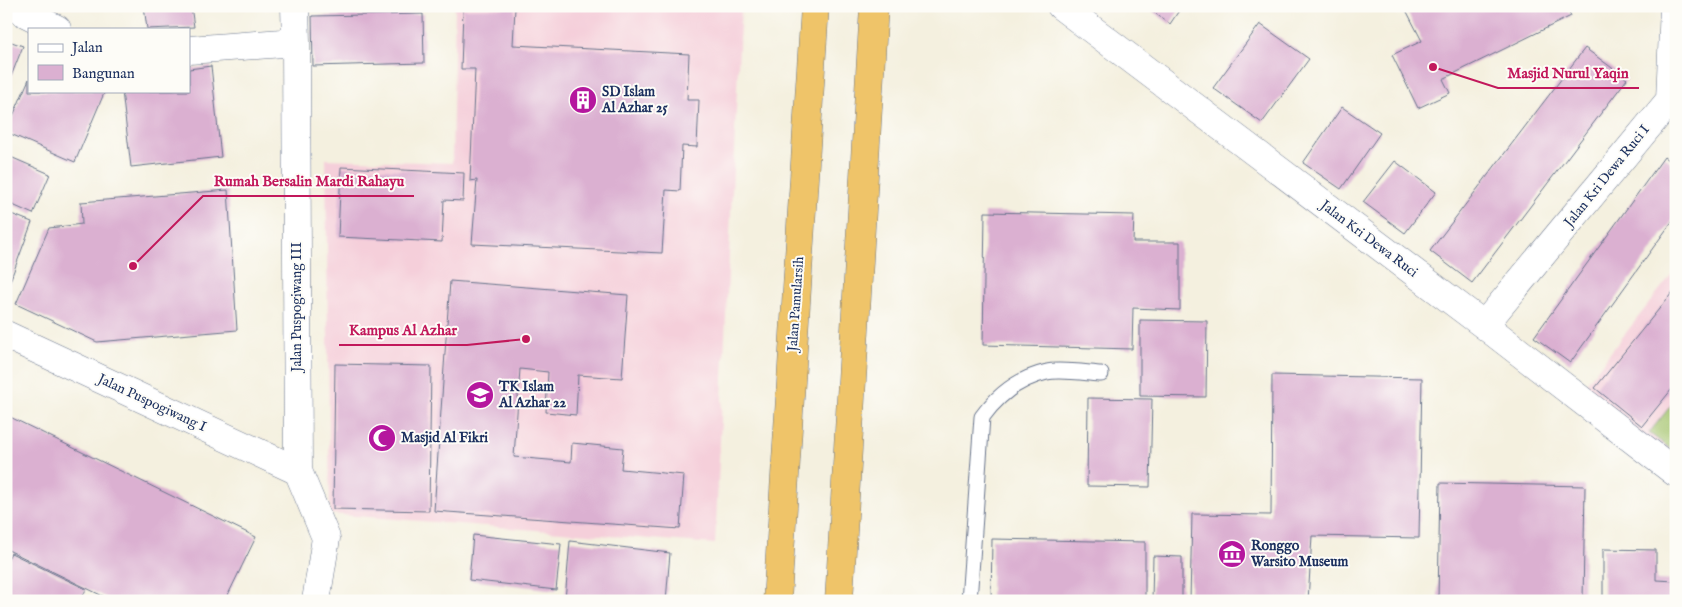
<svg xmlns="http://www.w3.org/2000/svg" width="1682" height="607" font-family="'IM FELL English',serif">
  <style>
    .built { fill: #f5cfda }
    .green { fill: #a3c36c; stroke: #5f7965 }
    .building { fill: #dbb0d1 }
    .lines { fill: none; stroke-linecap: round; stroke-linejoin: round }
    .lane-casing { stroke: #67738b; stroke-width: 17 }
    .street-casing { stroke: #67738b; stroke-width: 29 }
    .highway-casing { stroke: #67738b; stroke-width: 29 }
    .lane { stroke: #fff; stroke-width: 15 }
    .street { stroke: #fff; stroke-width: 28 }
    .highway { stroke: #efc469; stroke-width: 28 }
    .labels { text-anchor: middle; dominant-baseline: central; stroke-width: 4; stroke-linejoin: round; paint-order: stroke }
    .poi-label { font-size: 14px; font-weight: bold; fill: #1b2f5e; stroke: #fdfcf7; text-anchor: start }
    .street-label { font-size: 14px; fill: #1b2f5e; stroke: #fdfcf7 }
    .leader { fill: none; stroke: #c2185b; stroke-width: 2 }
    .callout-dot { fill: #c2185b; stroke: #fdfcf7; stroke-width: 2 }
    .callout-label { font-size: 15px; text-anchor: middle; font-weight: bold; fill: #c2185b; stroke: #fdfcf7; stroke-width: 4; stroke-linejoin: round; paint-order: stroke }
  </style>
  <rect width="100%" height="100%" fill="#fdfcf7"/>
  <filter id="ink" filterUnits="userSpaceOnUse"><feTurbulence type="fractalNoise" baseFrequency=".02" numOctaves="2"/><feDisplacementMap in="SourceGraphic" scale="10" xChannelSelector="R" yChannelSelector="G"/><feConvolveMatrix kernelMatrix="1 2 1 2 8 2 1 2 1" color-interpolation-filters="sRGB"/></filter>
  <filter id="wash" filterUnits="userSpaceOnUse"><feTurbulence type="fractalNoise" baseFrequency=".0096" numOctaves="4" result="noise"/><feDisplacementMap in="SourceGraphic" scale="20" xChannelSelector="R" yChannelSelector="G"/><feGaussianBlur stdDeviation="1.12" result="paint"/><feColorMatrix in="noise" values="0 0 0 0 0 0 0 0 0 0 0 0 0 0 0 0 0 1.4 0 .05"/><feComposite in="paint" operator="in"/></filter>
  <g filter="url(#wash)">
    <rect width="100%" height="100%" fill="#f4f0df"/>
    <path class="built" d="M455,6H741L715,544L330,514L326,159L452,163Z
      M1676,269V465L1581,390Z"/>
    <path class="green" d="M1676,399V453L1649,433Z"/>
    <g id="blocks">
      <path class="building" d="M144,6H191L194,27L147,29Z
        M1145,6H1182L1170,24Z
        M1404,6H1566L1571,16L1443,79L1450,93L1418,108L1392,55L1422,41Z
        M515,8L513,45L689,54L687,100H699L697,147L682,146L680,191L666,190L662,253L472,244L477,180L470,181L475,69H461L463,9Z
        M423,14L424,63L313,66L312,16Z
        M1260,24L1309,59L1262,123L1213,88Z
        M6,40L23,46L6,89Z
        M1585,48L1627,79L1472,283L1430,251Z
        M211,66L221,157L131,167L122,91H189V69Z
        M29,79V91H105L75,162L6,132Z
        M1342,107L1380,133L1341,189L1303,163Z
        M6,155L50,174L33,214L6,202Z
        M1664,157L1676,166V216L1570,363L1534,337Z
        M1395,161L1436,192L1405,233L1363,202Z
        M341,167L464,173L463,201L444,200L442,242L338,237Z
        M228,190L237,330L97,342L16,304L49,228L82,224L81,202Z
        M6,212L32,222L6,292Z
        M985,212L1134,215L1133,242H1180V310L1133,308L1132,349L983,345Z
        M450,281L628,295L622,378L578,375L576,415L546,412L548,372L520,369L514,457L571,462L572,443L623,448L621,469L684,475L680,529L434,511Z
        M1676,288V384L1642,426L1595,388Z
        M1140,320L1207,321L1206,397L1140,396Z
        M335,364L431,366L429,511L333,509Z
        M1272,375L1422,378L1419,538L1312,536L1308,601H1190L1192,514L1271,515Z
        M1088,398L1152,399L1150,487L1087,486Z
        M6,415L256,537L225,601H113L6,549Z
        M1440,483L1585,486L1583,601H1438Z
        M473,535L561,544L556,590L469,580Z
        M992,539L1145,542V601H991Z
        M570,541L670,553L666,601L565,600Z
        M1603,549L1656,550V580L1676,581V601H1603Z
        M11,553L86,589L81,601H6V562Z
        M1153,556L1182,557V601H1152Z"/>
    </g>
  </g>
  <g filter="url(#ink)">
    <use href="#blocks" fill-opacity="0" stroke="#67738b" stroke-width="1"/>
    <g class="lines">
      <defs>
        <path id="lane" d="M969,601L982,417C998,395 1020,378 1047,372C1059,369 1087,373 1101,374"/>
        <path id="street" d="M11,6L57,29
          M295,6L296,42L298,471L326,538L316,601
          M1061,6L1484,325L1676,473
          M189,50L296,42
          M1484,325L1670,100L1674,6
          M6,335L298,471"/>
        <path id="highway" d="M777,601L815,6
          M839,601L874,6"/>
      </defs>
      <use href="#lane" class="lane-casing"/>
      <use href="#street" class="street-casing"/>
      <use href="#highway" class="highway-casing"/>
      <use href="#lane" class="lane"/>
      <use href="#street" class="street"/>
      <use href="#highway" class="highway"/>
    </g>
  </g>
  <defs>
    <symbol id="building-disc" viewBox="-11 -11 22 22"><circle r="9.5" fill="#b5179e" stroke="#fdfcf7"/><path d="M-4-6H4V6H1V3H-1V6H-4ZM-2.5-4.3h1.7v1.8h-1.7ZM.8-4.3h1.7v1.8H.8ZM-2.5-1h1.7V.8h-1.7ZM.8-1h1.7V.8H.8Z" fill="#fff"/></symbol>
    <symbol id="school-disc" viewBox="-11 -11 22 22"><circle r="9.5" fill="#b5179e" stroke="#fdfcf7"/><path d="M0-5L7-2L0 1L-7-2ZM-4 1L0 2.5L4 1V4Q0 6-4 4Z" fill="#fff"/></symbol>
    <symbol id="mosque-disc" viewBox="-11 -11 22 22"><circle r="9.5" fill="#b5179e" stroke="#fdfcf7"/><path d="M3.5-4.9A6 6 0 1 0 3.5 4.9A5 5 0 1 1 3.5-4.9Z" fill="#fff"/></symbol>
    <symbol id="museum-disc" viewBox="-11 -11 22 22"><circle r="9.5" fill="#b5179e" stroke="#fdfcf7"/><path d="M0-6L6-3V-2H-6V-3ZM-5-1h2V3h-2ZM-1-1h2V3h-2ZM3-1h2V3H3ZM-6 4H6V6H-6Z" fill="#fff"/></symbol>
  </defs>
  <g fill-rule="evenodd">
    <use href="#building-disc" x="567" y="84" width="32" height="32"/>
    <use href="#school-disc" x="464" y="379" width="32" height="32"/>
    <use href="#mosque-disc" x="366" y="422" width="32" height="32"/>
    <use href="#museum-disc" x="1216" y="538" width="32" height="32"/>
  </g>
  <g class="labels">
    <g class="poi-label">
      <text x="602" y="92">SD Islam<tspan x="602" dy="16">Al Azhar 25</tspan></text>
      <text x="499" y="387">TK Islam<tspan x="499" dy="16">Al Azhar 22</tspan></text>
      <text x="401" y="438">Masjid Al Fikri</text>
      <text x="1251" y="546">Ronggo<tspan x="1251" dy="16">Warsito Museum</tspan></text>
    </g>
    <g class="street-label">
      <text transform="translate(1607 176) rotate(-51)">Jalan Kri Dewa Ruci I</text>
      <text transform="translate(1369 239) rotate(37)">Jalan Kri Dewa Ruci</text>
      <text transform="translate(796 304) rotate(-86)">Jalan Pamularsih</text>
      <text transform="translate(297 307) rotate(-90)">Jalan Puspogiwang III</text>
      <text transform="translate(152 403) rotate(25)">Jalan Puspogiwang I</text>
    </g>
  </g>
  <path class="leader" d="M1433 67L1498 88H1639M133 266L203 196H414M526 339L467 345H339"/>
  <g class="callout-dot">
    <circle cx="1433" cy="67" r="5"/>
    <circle cx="133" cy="266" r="5"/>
    <circle cx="526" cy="339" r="5"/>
  </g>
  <g class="callout-label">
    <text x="1568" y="78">Masjid Nurul Yaqin</text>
    <text x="309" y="186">Rumah Bersalin Mardi Rahayu</text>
    <text x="403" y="335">Kampus Al Azhar</text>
  </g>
  <rect width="1682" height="607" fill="none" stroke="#fdfcf7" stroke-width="25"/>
  <rect x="28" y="28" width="162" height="65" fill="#fdfcf7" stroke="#a3aaba"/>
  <rect x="38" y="44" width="25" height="8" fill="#ffffff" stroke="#a3aaba"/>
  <text x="72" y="52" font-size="15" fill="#1b2f5e">Jalan</text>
  <rect x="38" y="65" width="25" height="15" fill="#dbb0d1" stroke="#a3aaba"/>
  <text x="72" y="78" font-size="15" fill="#1b2f5e">Bangunan</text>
</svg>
